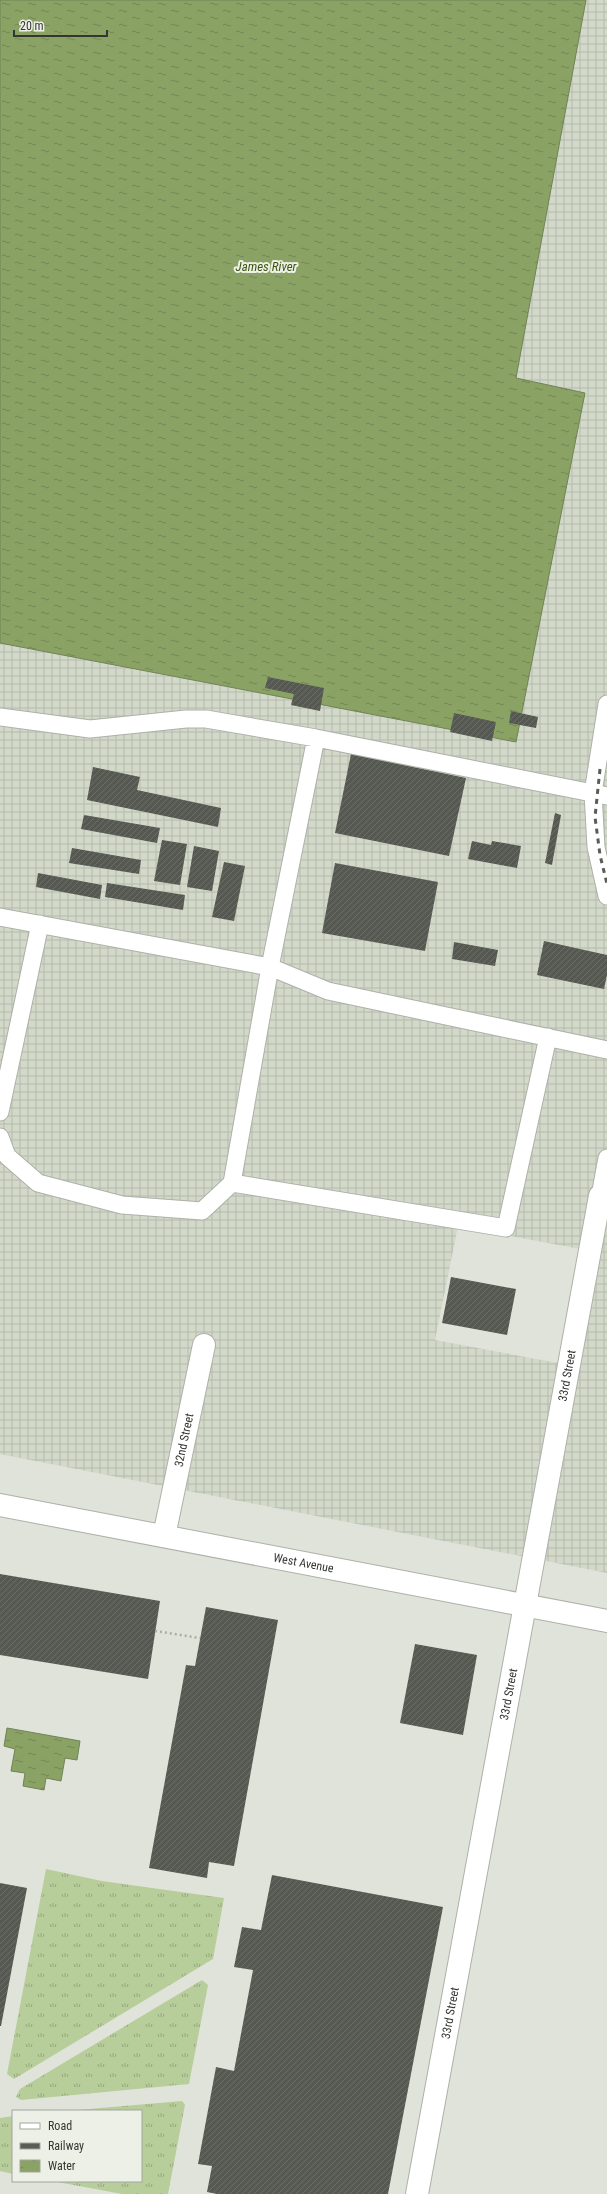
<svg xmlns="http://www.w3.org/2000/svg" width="607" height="2194" font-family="'Roboto Condensed',sans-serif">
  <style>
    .industrial { fill: url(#industrial-grid); fill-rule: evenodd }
    .grass { fill: url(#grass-tufts) }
    .water { fill: url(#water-ripples); stroke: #708256 }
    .building { fill: url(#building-hatch) }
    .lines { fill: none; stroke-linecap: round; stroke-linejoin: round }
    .service-casing { stroke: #adb1a8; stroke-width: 19 }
    .minor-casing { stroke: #adb1a8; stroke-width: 24 }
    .tertiary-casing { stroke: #adb1a8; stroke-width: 24 }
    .path { stroke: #a9ada5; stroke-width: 2.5; stroke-dasharray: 2 3; stroke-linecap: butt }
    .service { stroke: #fff; stroke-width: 17 }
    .minor { stroke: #fff; stroke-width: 22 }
    .tertiary { stroke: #fff; stroke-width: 22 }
    .rail { stroke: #5a5c57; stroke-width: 3; stroke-dasharray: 5 5; stroke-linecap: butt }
    .labels { text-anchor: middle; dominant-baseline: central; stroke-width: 4; stroke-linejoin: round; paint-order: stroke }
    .street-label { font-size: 12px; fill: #343632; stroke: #ecf0e7 }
    .water-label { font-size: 13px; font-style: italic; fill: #3e5511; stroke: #ecf0e7 }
  </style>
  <defs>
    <pattern id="industrial-grid" width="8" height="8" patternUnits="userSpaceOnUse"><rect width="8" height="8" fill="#d2d9c9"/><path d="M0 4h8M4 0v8" fill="none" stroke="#b5bbad"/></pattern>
    <pattern id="grass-tufts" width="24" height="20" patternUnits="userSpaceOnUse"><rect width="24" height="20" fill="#b8ce9a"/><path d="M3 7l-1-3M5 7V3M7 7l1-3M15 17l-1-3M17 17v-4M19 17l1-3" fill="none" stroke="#96a87e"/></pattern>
    <pattern id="water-ripples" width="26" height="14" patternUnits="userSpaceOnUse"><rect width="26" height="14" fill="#8aa365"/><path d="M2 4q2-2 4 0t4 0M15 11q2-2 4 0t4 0" fill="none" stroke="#728654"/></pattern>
    <pattern id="building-hatch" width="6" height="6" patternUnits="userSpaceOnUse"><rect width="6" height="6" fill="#555951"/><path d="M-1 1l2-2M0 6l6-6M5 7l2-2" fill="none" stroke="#6b6e68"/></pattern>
  </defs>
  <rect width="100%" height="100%" fill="#dfe3da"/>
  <path class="industrial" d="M27,0H607V1573L0,1454V143ZM458,1226L580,1249L558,1363L435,1340Z"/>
  <path class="grass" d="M46,1869L102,1881L224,1898L213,1959L14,2079L7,2074Z
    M202,1980L208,1985L189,2084L21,2100L16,2097L20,2089Z
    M182,2101L185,2105L168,2194H122L52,2181H141V2111H66Z
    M13,2116V2174L0,2171V2118Z"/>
  <path class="water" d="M0,0H586L516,378L585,393L516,742L0,643Z
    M7,1728L80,1741L77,1760L65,1758L61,1781L46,1778L44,1790L23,1786L25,1773L11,1771L15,1749L4,1746Z"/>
  <path class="building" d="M268,677L324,688L320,711L291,705L294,694L265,688Z
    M511,711L538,717L536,728L509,723Z
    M454,713L496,722L492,741L450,732Z
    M351,754L466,778L449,856L335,833Z
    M93,767L140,777L137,790L221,808L218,827L87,800Z
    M555,813L561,815L552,865L545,863Z
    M84,815L160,828L157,843L81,829Z
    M162,840L187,844L180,885L154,881Z
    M472,841L491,845L492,841L521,846L517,868L468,859Z
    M194,846L219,851L212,891L187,887Z
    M72,848L141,860L139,874L69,863Z
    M224,862L245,866L234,921L212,917Z
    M335,863L438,882L425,951L322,933Z
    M38,873L102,885L100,899L36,887Z
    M107,883L185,895L183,910L105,897Z
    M544,941L607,955V975L604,989L537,975Z
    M454,942L498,950L495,966L452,959Z
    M451,1277L516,1289L507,1335L442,1323Z
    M0,1574L160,1601L148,1679L0,1655Z
    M206,1607L278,1620L234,1866L209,1862L207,1878L149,1868L186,1665L195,1666Z
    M415,1644L477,1655L463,1735L400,1723Z
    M272,1875L443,1907L388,2194H217L207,2192L212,2166L198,2164L216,2067L234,2071L253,1970L234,1967L242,1927L261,1930Z
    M0,1883L27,1888L1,2026H0Z"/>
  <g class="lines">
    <defs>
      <path id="service" d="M607,704L593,793L596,847L607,896
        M0,717L90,729L186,719H206L316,738L607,796
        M316,738L270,967L232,1183L506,1228L548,1037
        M0,917L270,967L328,991L607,1050
        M0,1112L40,924
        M0,1137L7,1156L38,1183L122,1205L202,1211L232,1183
        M600,1196L607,1158"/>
      <g id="minor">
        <path id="s1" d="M164,1536L204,1345"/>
        <path id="s2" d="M417,2194L600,1196"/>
      </g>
      <g id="tertiary">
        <path id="s3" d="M0,1505L607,1621"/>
      </g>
    </defs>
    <use href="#service" class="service-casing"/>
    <use href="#minor" class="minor-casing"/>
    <use href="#tertiary" class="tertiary-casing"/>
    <path class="path" d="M155,1631L200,1638"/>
    <use href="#service" class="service"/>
    <use href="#minor" class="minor"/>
    <use href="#tertiary" class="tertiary"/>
    <path class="rail" d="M600,769L595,817L600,855L607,884"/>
  </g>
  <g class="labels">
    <g class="street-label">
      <text stroke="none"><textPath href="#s2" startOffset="832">33rd Street</textPath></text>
      <text stroke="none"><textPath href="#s1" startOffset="98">32nd Street</textPath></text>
      <text stroke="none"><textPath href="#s3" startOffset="309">West Avenue</textPath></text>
      <text stroke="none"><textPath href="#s2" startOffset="508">33rd Street</textPath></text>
      <text stroke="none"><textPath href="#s2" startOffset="184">33rd Street</textPath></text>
    </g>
    <g class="water-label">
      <text x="266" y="266">James River</text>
    </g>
  </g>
  <rect x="12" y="2110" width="130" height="72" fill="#ecf0e7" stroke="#a2a69f"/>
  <rect x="20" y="2123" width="20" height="6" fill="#ffffff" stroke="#a2a69f"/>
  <text x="48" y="2130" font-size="12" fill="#343632">Road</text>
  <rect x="20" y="2143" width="20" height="6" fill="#5a5c57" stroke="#a2a69f"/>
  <text x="48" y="2150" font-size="12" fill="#343632">Railway</text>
  <rect x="20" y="2160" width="20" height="12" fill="url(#water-ripples)" stroke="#a2a69f"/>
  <text x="48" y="2170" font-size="12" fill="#343632">Water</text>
  <path d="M14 30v6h93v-6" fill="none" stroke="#343632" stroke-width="2"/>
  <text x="20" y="30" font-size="12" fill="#343632" stroke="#ecf0e7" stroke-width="3" paint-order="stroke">20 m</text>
</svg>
